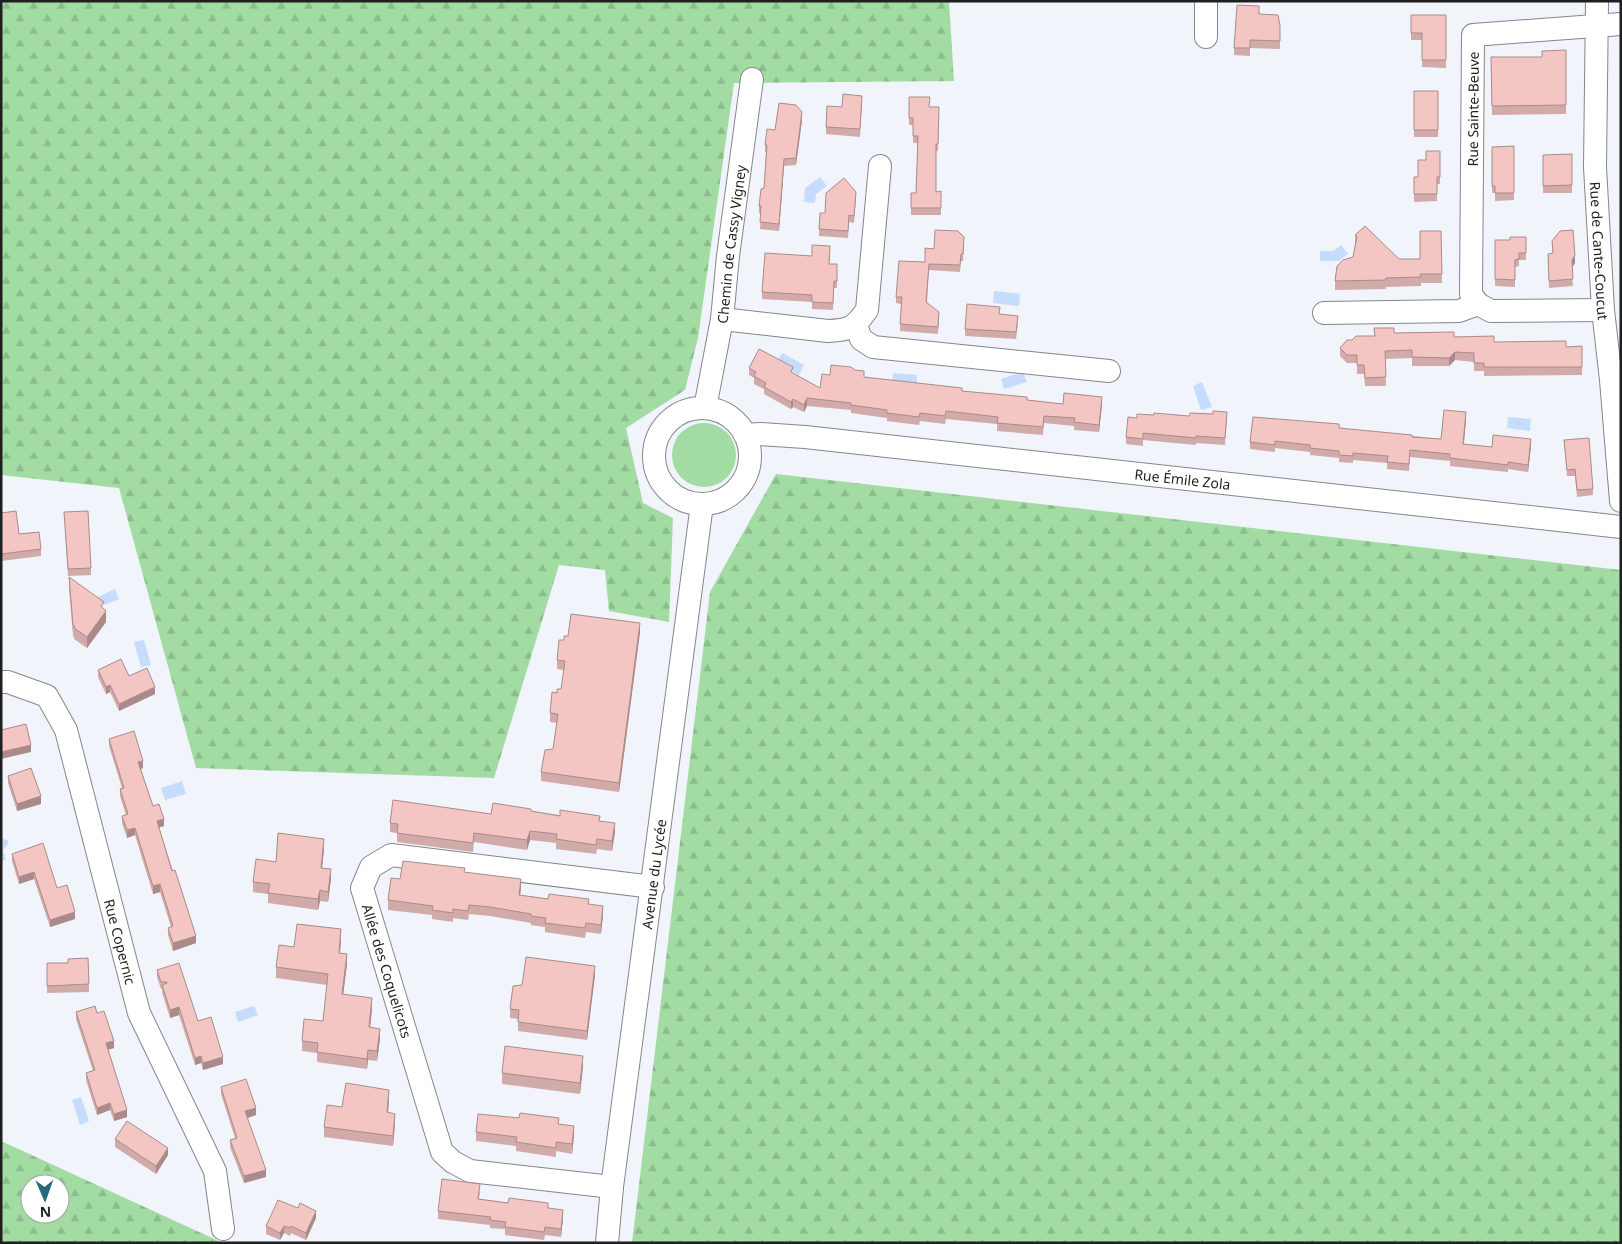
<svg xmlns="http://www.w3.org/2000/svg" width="1622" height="1244" font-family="'Noto Sans',sans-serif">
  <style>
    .green { fill: #a2dca3 }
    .forest { fill: url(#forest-firs); fill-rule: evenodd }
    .water { fill: #c6dcfc }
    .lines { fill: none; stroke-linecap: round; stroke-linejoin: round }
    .minor-casing { stroke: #84868b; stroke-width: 24 }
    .minor { stroke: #fff; stroke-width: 22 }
    .wall { fill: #d1aaa9 }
    .shaded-wall { fill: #aa8b89 }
    .building { fill: #f3c6c4; stroke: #aa8b89 }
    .labels { text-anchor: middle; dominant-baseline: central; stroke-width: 4; stroke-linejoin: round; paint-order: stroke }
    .street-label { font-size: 14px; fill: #1e1f21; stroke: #fff }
  </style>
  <defs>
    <pattern id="forest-firs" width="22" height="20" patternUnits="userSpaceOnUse" patternTransform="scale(1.25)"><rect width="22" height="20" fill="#a2dca3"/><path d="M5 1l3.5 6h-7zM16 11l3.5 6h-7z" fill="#8bbc8c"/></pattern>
  </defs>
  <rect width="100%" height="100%" fill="#f1f4fa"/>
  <path class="green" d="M672 455a32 32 0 1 1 64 0a32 32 0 1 1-64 0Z"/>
  <path class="forest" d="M1,1H949L954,81L734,83L698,338L685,390L626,428L643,503L673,518L669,622L609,611L605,570L559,565L494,778L196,768L119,488L1,475Z
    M776,474L1621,570V1243H632L710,592Z
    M1,1141L223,1243H1ZM30,1184H60V1214H30Z"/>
  <path class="water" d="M820,177L827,186L816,194L815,203L804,202L805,188Z
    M1341,245L1348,254L1339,261H1320V251H1334Z
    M994,291L1020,294L1019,306L993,303Z
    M782,353L804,365L799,375L776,363Z
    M1023,372L1027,382L1004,389L1001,379Z
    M893,373L917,375V385L892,383Z
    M1202,382L1212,407L1201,410L1193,386Z
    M1508,417L1531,419L1530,431L1507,428Z
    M115,589L119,599L102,606L98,597Z
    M144,640L151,665L141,667L134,642Z
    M182,781L186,794L165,800L161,788Z
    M4,839L8,841V844L3,850L6,860L1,861V840Z
    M254,1006L258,1015L238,1022L235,1012Z
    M81,1097L89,1121L80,1125L72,1100Z"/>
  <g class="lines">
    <defs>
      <g id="minor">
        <path d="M1206,1V37"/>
        <path id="s1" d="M1597,1L1595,167L1603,310L1611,380L1621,501"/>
        <path id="s2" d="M1603,310L1491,311L1478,304L1471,294L1473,35L1621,24"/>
        <path d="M1324,313L1459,311L1478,304"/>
        <path d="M722,319L828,331C850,330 854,328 867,310L880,166"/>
        <path d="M856,325L861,339L873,347L1109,371"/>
        <path id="s3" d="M705,408L722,319L728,256L752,79"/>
        <circle cx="702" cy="456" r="48"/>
        <path id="s4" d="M745,435L760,434L805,437L1621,527"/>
        <path id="s5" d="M1,682H8L47,696L66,730L139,1013L215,1171L223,1229"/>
        <path d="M612,1187L470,1171L453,1162L442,1152L362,888L371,867L391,855L653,887"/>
        <path id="s6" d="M607,1243L612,1187L702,504"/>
      </g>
    </defs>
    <use href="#minor" class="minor-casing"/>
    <use href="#minor" class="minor"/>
  </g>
  <path class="wall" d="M1411,15H1446V68L1422,67V40H1411Z
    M1280,25V49L1250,48V56L1234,55V48Z
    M1566,50V114L1492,115L1491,57H1542Z
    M1414,91H1438V137H1414Z
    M909,97L929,107H939L938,151H936V192L941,191V215H911V193H916L918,143H913V125H909Z
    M862,104L860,137L826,134V127L842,107Z
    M802,120L796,165L784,166L779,231L760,229L761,213H759V206L764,188L766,152H765V145L775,130Z
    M1514,146V200L1495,201V193H1492V147Z
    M1440,151V184H1437V201L1414,202V177H1418L1426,160Z
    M1572,154V193H1543V155Z
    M856,199L854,223L849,222L848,238L819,236V229Z
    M1441,231L1442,283H1421V286L1386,287V289L1335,290V281L1353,257L1355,245V235L1399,259H1420Z
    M964,237L963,261H961L960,272L929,270L927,302L939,319L938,334L900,331L901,304L896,303V297L925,262L934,249Z
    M1526,237V260H1519V266L1515,267V287L1495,286V240H1510Z
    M1552,241L1575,263L1572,267L1573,286L1549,288L1548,254L1553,253Z
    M830,253L829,264H837V288H834L833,310L812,309V302L762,299V292L812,256Z
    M1000,314L1018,323L1016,339L965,336V329Z
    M1394,333L1454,337L1494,342L1566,347L1582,346V375L1484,376V371H1474V362L1455,360L1449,366H1412V358L1385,359L1386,386H1365L1364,374H1357V363H1347L1340,356V348L1352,340L1374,336Z
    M749,368L793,373L820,388L830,375L855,370L864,377L1027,400L1063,404H1102L1099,432L1074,430V426L1044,423L1043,435L997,431V424L946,419L945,424L920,421L919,425L887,421V418L851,413V410L807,406L804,412L793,407L791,409L764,394V389L754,384V378L749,375Z
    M1137,418L1227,419L1225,445L1196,443V445L1143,440V446L1126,444V437Z
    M1466,419L1464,444L1492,447L1531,446L1528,472L1508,469V472L1450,466V461L1410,457L1409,471L1387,469V463L1353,460V463L1339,462V458L1310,455V452L1275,448V452L1250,449V442L1339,428L1441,439Z
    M1564,440L1593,489V495L1577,497L1575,476H1567Z
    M64,512L91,568V575L68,576Z
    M1,513L19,534L41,549V556L1,561Z
    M69,577L104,609L106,622L87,648L74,639V637L73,636L69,588Z
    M640,632L619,792L541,781V772L553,749L557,723L550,722V713L557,693L561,689L564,670L557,669V660L564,640L568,636Z
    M98,670L129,676L155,694L119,711L110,692L106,694L98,677Z
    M109,739L143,768L141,769L153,806L164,826L159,827L196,943L173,951L168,935V928L171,927L160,892L153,894L135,835L127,838L122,823V816L126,815L120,796V789L122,788L109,746Z
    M8,776L41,804L17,811L8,783Z
    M531,811L600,821L615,832L612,851L597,849L596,854L556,849V843L530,840L527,850L474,842L473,852L397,842V833L390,832V823L491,814Z
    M324,849L322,868L331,879L328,902L320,901L318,910L268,903V894L253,892V882L276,862Z
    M12,854L57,888L75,919L50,927L34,879L19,884L12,861Z
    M465,872L521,888L520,895L589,904L603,915L601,934L586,932L585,938L545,932V927L531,925V923L490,916L469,914L468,920L453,918V922L432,919V915L388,910V900L400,879Z
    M341,940L340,953L347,964L343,994L372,1009L370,1027L380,1039L377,1061L368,1060L367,1069L317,1062V1053L302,1051V1041L323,1021L327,985L276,978V967Z
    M88,958L89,992L47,993V963H68Z
    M157,970L198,1021L223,1064L203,1070L201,1063L195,1065L179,1015L170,1018L162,992V989H161L157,977Z
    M595,975L587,1040L518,1031V1019L510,1018V1009Z
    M76,1012L97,1013L114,1048L108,1050L127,1117L114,1121L110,1110L97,1115L86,1080V1073L93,1071L76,1019Z
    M583,1066L580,1094L502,1084V1073Z
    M221,1087L256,1115L247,1118L266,1177L244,1183L230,1147V1140L235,1138L221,1094Z
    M389,1100L388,1113L395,1124L393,1146L324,1137V1127L342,1107Z
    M559,1124L574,1135L572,1154L556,1151V1157L516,1151V1146L476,1141V1132Z
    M115,1139L168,1155L156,1174L115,1147Z
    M480,1192L479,1199L548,1208L563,1218L561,1237L545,1235L544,1240L505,1235V1229L490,1228V1225L438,1219V1211Z
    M316,1218L306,1240L291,1233L290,1236L284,1233L280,1240L266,1234V1226Z"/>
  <path class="shaded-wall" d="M802,112V120L796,165V158Z
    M784,159V166L779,231V224Z
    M1575,255V263L1572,268V260Z
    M1455,352V360L1449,366V358Z
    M1102,397V404L1099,432V425Z
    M807,398V406L804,412V405Z
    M793,399V407L791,409V402Z
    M1466,412V419L1463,451V444Z
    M1531,439V446L1528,472V465Z
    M106,611V622L87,648V637Z
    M640,623V632L619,792V783Z
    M110,685V692L106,694V687Z
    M155,687V694L119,711V704Z
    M31,745V752L1,759V752Z
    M143,761V768L138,770V762Z
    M41,796V804L17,811V804Z
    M164,819V826L157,828V821Z
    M615,823V832L612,851V841Z
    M135,828V835L127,838V830Z
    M530,831V840L527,850V840Z
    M324,839V849L321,878V868Z
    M331,869V879L328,902V892Z
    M34,872V879L19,884V877Z
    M521,879V888L519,904V895Z
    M160,884V892L153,894V886Z
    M320,890V901L318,910V899Z
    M603,906V915L601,934V925Z
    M75,912V919L50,927V920Z
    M341,929V940L339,963V953Z
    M196,936V943L173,951V943Z
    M347,954V964L342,1004V994Z
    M595,966V975L587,1040V1031Z
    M372,998V1009L369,1038V1027Z
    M179,1007V1015L170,1018V1010Z
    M380,1029V1039L377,1061V1051Z
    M114,1041V1048L106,1050V1043Z
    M368,1050V1060L367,1069V1059Z
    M201,1056V1063L195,1065V1058Z
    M583,1056V1066L580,1094V1083Z
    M223,1057V1064L203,1070V1063Z
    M389,1090V1100L387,1123V1112Z
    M110,1103V1110L97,1115V1108Z
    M256,1108V1115L245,1119V1111Z
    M127,1110V1117L114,1121V1114Z
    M395,1114V1124L393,1146V1136Z
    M574,1126V1135L572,1154V1144Z
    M168,1148V1155L156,1174V1166Z
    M266,1170V1177L244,1183V1176Z
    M563,1210V1218L561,1237V1229Z
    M316,1211V1218L306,1240V1233Z
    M284,1226V1233L280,1240V1233Z"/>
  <path class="building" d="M1237,5L1259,6V14L1278,15L1280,25V41L1250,40V48H1234Z
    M1411,15H1446V60H1422V33H1411Z
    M1566,50V105L1492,106L1491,57H1542V51Z
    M1414,91H1438V130H1414Z
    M843,94L862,96L860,129L826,127L827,106L842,107Z
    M909,97H930L929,107H939L938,144H936V192L941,191V208H911V193H916L918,136H913V118H909Z
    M779,103L796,105L802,112L796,158L784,159L779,224L760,222L761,206H759L761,189L764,188L767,145H765L767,129L775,130Z
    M1514,146V193H1495V186H1492V147Z
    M1426,151H1440V177H1437V194H1414V177H1418V160H1426Z
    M1572,154V185L1543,186V155Z
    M844,178L856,192L854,216L849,215L848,231L819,229L820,213H825L826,193Z
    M1365,226L1399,259H1420V231H1441L1442,274H1420L1421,277L1386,278V280L1335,281L1337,266L1343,260L1353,257L1357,237L1355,235Z
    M935,230L958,231L964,237L963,254H961L960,265L929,264L926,302L939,312L938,327L900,324L902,297H896L899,261L925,262V248L934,249Z
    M1573,230L1575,255L1572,260L1573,279L1549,281L1548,254L1553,253L1552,241L1560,231Z
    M1510,237H1526V253H1519V259L1515,260V280L1495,279V240H1510Z
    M812,245L830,246L829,264H837V281H834L833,303L812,302V295L762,292L765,253L812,256Z
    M967,304L1000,307L999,314L1018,316L1016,332L965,329Z
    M1374,328H1394V333L1454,332V337L1494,336V342L1566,341V347L1582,346V367H1484V363H1474V353L1455,352L1449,358L1412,357V350L1385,351L1386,377L1365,378L1364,365H1357V355H1347L1340,348L1347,340H1352L1356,336H1375Z
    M759,349L793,367L791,372L820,388L822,374L830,375L831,365L851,367L855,370L864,371V377L962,388V391L1027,397V400L1063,404L1064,393L1102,397L1099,425L1074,422L1075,418L1044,416L1043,427L997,423L998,417L946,411L945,416L920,413L919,417L887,413V410L851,405V403L807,398L804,405L793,399L791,402L764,387L766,383L754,376L756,372L749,368Z
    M1444,410L1466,412L1463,444L1492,447L1493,435L1531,439L1528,465L1508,462V465L1450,458V454L1410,450L1409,464L1387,462L1388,456L1353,453V456L1339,455V451L1310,448V445L1275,441V445L1250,442L1253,417L1339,424V428L1412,435V437L1441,439Z
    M1213,411L1227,412L1225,438L1196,436V438L1143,433V439L1126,437L1128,417L1137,418V414L1154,415V413L1189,416L1190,413L1213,414Z
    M1589,438L1593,489L1577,490L1575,469L1567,470L1564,440Z
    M16,511L19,534L39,532L41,549L1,554V513Z
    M88,511L91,568L68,569L64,512Z
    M69,577L104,602L101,606L106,611L87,637L74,628L75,627L73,625Z
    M571,614L640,623L619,783L541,772L545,750L553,749L558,714L550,713L552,692L557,693V689H561L565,661L557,660L559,640H564V636H568Z
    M121,659L129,676L147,668L155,687L119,704L110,685L106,687L98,670Z
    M26,724L31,745L1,752V730Z
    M134,731L143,761L138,762L153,806L159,804L164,819L157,821L172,871L175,870L196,936L173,943L168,928L173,926L160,884L153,886L135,828L127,830L122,816L128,814L120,789L124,788L109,739Z
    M31,768L41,796L17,804L8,776Z
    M393,800L491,814L493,803L531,809V811L560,816V810L600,816L599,821L615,823L612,841L597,839L596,845L556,839L557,834L530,831L527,840L474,833L473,843L397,833L398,824L390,823Z
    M278,833L324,839L321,868L331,869L328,892L320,890L318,899L268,893L270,884L253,882L256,859L276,862Z
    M43,843L57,888L67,885L75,912L50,920L34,872L19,877L12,854Z
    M403,861L465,868L464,872L521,879L519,895L548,899L549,894L589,899L588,904L603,906L601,925L586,923L585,928L545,923L546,918L531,916V914L490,907L469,905L468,911L453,909V913L432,910L433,906L388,900L391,878L400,879Z
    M297,924L341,929L339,953L347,954L342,994L372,998L369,1027L380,1029L377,1051L368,1050L367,1059L317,1052L318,1043L302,1041L304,1019L323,1021L328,974L276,967L279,945L294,947Z
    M526,957L595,966L587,1031L518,1022L519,1010L510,1009L513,986L522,985Z
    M88,958L89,984L47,986V963H68V959Z
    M179,963L198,1021L211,1017L223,1057L203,1063L201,1056L195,1058L179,1007L170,1010L162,985L167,983V982H161L157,970Z
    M95,1006L97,1013L104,1011L114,1041L106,1043L127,1110L114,1114L110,1103L97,1108L86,1073L95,1070L76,1012Z
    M505,1046L583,1056L580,1083L502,1073Z
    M246,1079L256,1108L245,1111L266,1170L244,1176L230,1140L237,1138L221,1087Z
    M346,1083L389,1090L387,1112L395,1114L393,1136L324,1127L327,1105L342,1107Z
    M520,1113L559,1118L558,1124L574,1126L572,1144L556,1142V1148L516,1142L517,1137L476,1132L478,1114L519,1118Z
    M127,1121L168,1148L156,1166L115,1139Z
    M442,1179L480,1184L478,1199L508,1203L509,1198L548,1203V1208L563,1210L561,1229L545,1227L544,1232L505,1227L506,1222L490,1220L491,1217L438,1211Z
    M278,1200L298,1208L300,1203L316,1211L306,1233L291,1226L290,1228L284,1226L280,1233L266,1226Z"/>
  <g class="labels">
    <g class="street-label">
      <text stroke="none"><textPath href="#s2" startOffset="324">Rue Sainte-Beuve</textPath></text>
      <text stroke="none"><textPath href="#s3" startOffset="166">Chemin de Cassy Vigney</textPath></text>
      <text stroke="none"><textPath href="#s1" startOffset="250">Rue de Cante-Coucut</textPath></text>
      <text stroke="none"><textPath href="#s4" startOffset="440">Rue Émile Zola</textPath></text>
      <text stroke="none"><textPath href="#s6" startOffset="372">Avenue du Lycée</textPath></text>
      <text stroke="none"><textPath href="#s5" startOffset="306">Rue Copernic</textPath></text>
      <text transform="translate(387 971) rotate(73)">Allée des Coquelicots</text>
    </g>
  </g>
  <rect width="1622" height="1244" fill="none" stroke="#1e1f21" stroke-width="5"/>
  <g transform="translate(45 1199) rotate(178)"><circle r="24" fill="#ffffff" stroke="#a5a5a6"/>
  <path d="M0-4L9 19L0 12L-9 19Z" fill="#256c79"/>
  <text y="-8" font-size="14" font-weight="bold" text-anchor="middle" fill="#1e1f21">N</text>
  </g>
</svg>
